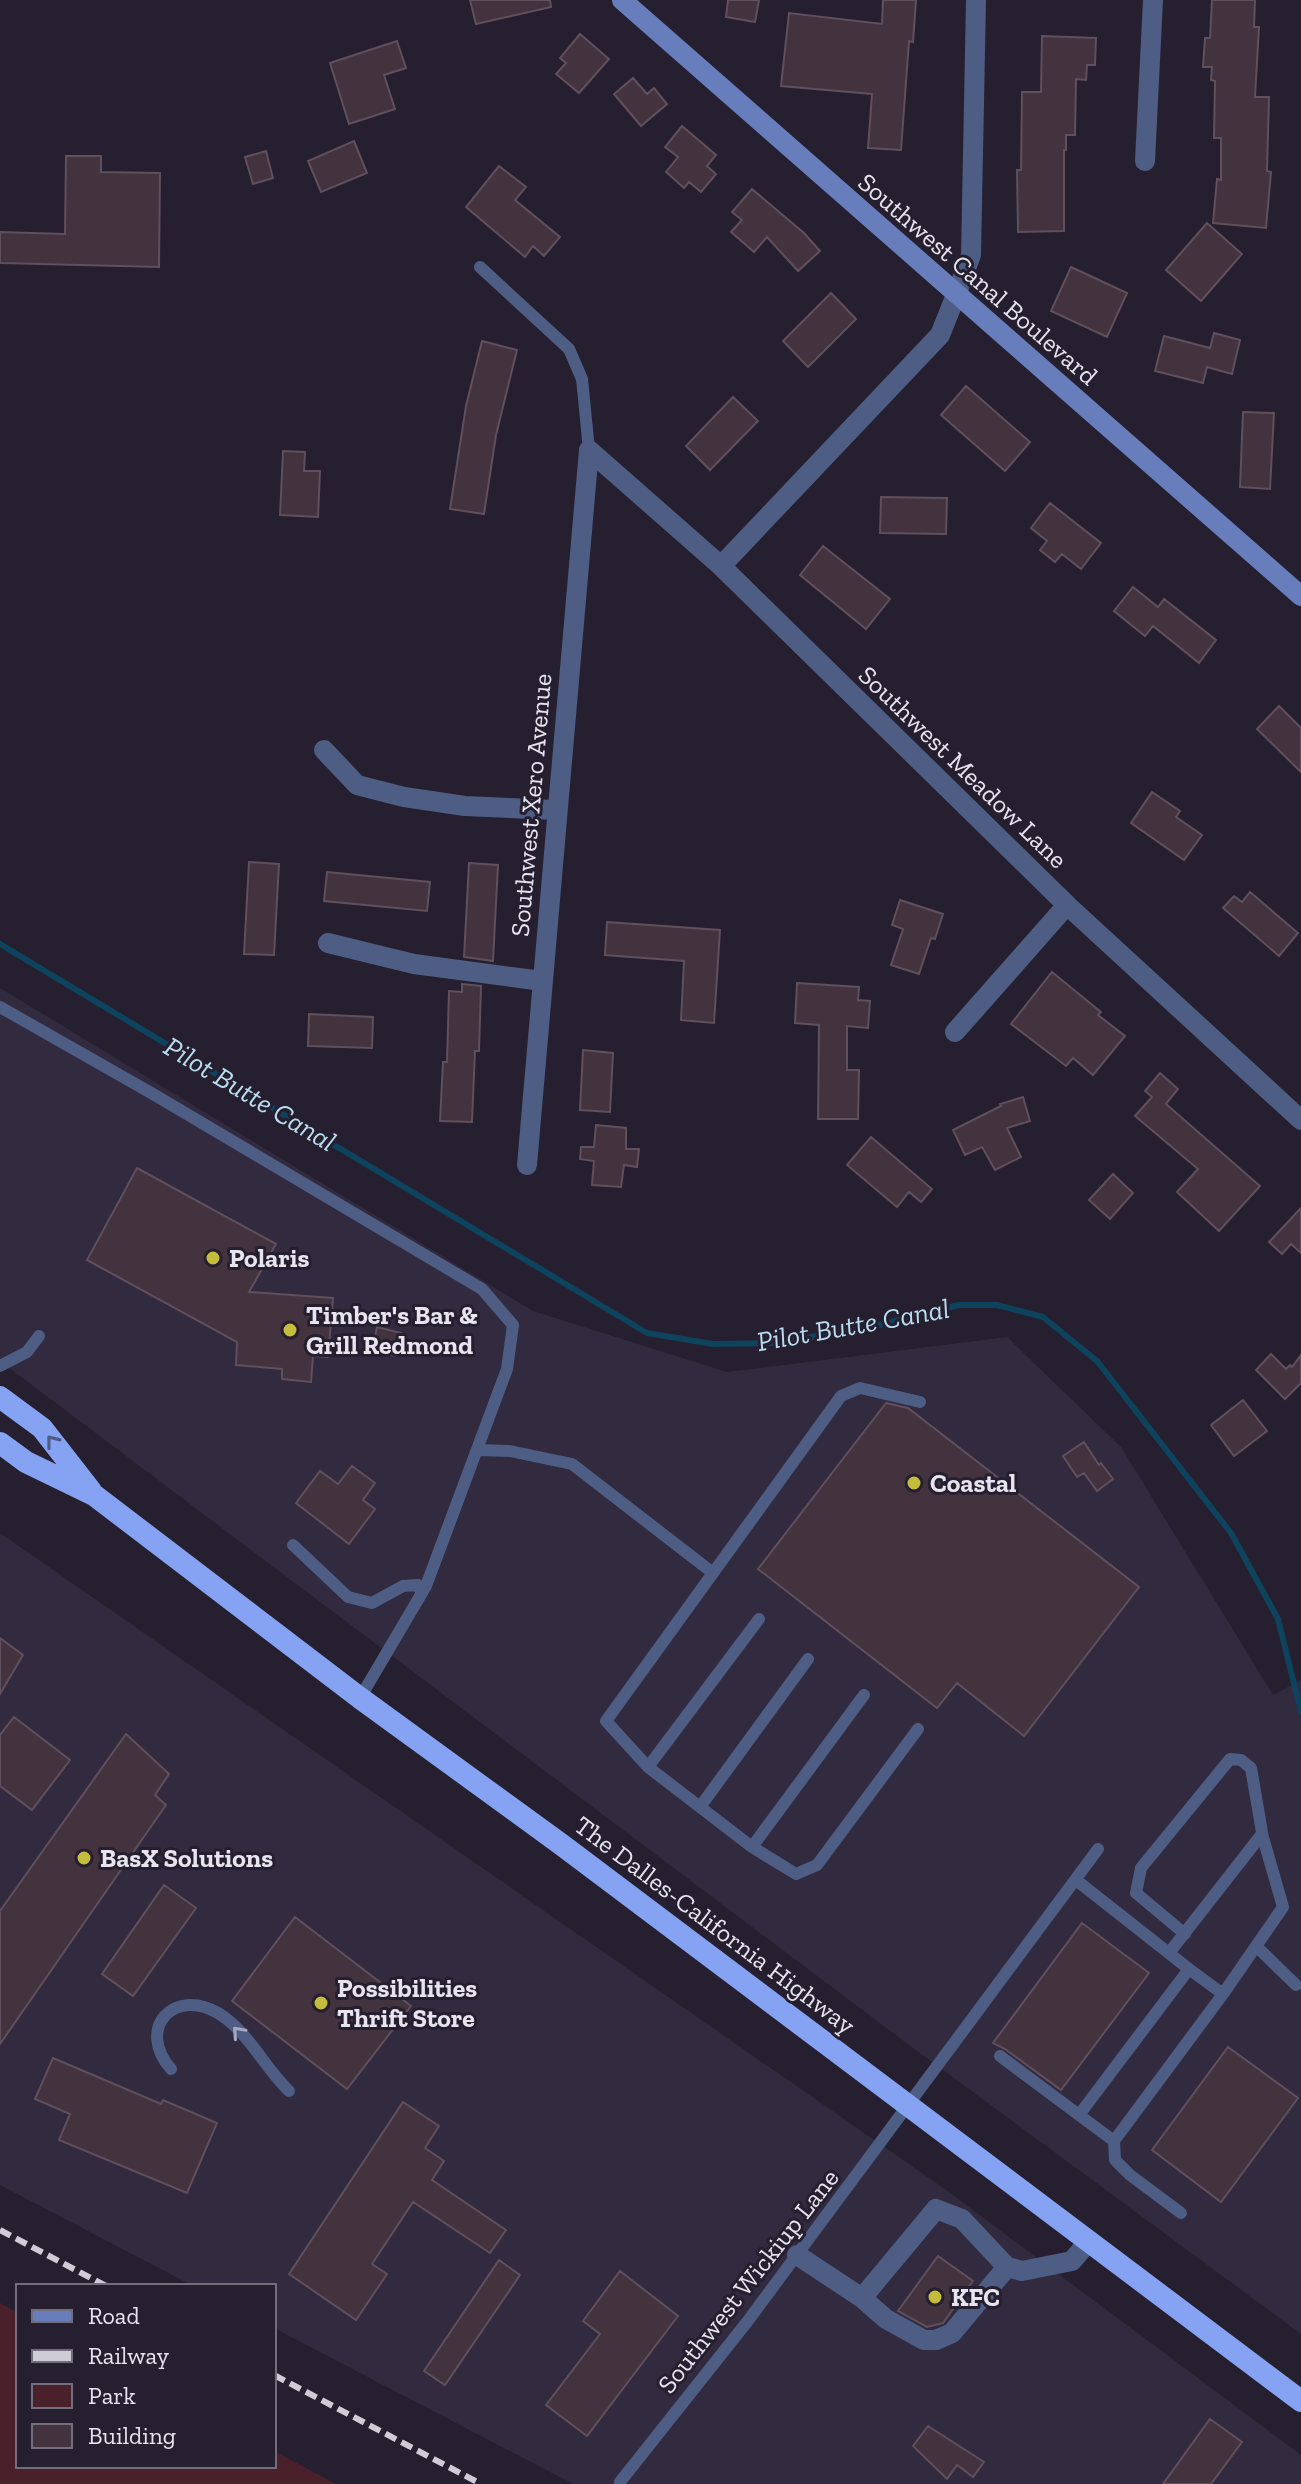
<svg xmlns="http://www.w3.org/2000/svg" width="1301" height="2484" font-family="'Zilla Slab',serif">
  <style>
    .built { fill: #322a3f }
    .green { fill: #4a212b }
    .lines { fill: none; stroke-linecap: round; stroke-linejoin: round }
    .stream { stroke: #0e435d; stroke-width: 6 }
    .building { fill: #43333f; stroke: #604f5c; stroke-width: 2 }
    .service { stroke: #4e5d84; stroke-width: 12 }
    .minor { stroke: #4e5d84; stroke-width: 20 }
    .tertiary { stroke: #4e5d84; stroke-width: 20 }
    .secondary { stroke: #677dbc; stroke-width: 20 }
    .trunk { stroke: #86a2f2; stroke-width: 22 }
    .rail { stroke: #cfcbd7; stroke-width: 6; stroke-dasharray: 12 6; stroke-linecap: butt }
    .oneway { stroke: #515a87 }
    .oneway2 { stroke: #a3a7bf }
    .poi-dot { fill: #c6bc3c; stroke: #251f2f; stroke-width: 3 }
    .labels { text-anchor: middle; dominant-baseline: central; stroke-width: 6; stroke-linejoin: round; paint-order: stroke }
    .street-label { font-size: 26px; fill: #e8e4ef; stroke: #251f2f }
    .poi-label { font-size: 26px; font-weight: bold; fill: #e8e4ef; stroke: #251f2f; text-anchor: start }
    .water-label { font-size: 28px; font-style: italic; fill: #bbddf2; stroke: #251f2f }
  </style>
  <rect width="100%" height="100%" fill="#251f2f"/>
  <path class="built" d="M0,988L533,1311L727,1372L1007,1337L1121,1447L1273,1695L1301,1680V2334L905,2042L0,1361Z
    M0,1533L942,2187L1301,2455V2484H573L274,2328V2286H193L0,2185Z"/>
  <path class="green" d="M0,2303L18,2313V2466H274V2451L336,2484H0Z"/>
  <g class="lines">
    <path class="stream" d="M0,944L647,1333L713,1344L774,1343L867,1328L959,1305H997L1043,1317L1097,1361L1231,1533L1278,1619L1301,1712"/>
  </g>
  <path class="building" d="M470,0H550L551,7L476,24Z
    M728,0H759L755,22L726,17Z
    M883,0H916L913,42L909,41L901,150L868,148L872,94L781,86L789,13L882,24Z
    M1212,0H1255L1254,27H1259L1255,97H1269L1267,171L1271,172L1266,228L1213,223L1217,179L1221,180V138H1214L1215,81L1211,80L1212,67H1203L1205,38H1210Z
    M580,34L609,59L579,93L556,74L566,63L560,58Z
    M1042,36L1096,38L1095,65H1087L1086,80L1076,79L1075,135H1066V150H1064V231L1018,232L1017,170H1021L1022,92H1041Z
    M397,41L406,68L384,75L395,109L349,124L330,63Z
    M633,78L647,94L654,88L667,104L641,126L614,94Z
    M682,126L716,155L707,166L716,174L701,192L689,182L684,188L666,172L678,157L665,147Z
    M354,141L367,173L321,192L308,161Z
    M266,151L273,178L253,184L245,157Z
    M66,156H101V172L160,173L159,267L0,263V232L65,234Z
    M499,166L526,187L515,200L560,237L544,256L533,246L525,257L466,207Z
    M752,189L804,233L820,251L798,271L767,237L754,252L731,232L742,220L732,212Z
    M1207,223L1242,254L1201,301L1166,270Z
    M1071,267L1127,293L1107,337L1051,311Z
    M831,293L856,319L808,367L783,341Z
    M1214,333L1240,340L1232,374L1207,367L1203,383L1155,371L1164,336L1210,348Z
    M482,341L517,350L496,435L484,514L450,509L466,406Z
    M966,386L1030,442L1005,471L941,415Z
    M733,397L758,421L710,470L686,446Z
    M1243,412L1274,413L1270,489L1240,487Z
    M283,451L305,452L304,471H320L318,517L280,515Z
    M881,497L947,498L946,534L880,533Z
    M1050,503L1101,543L1081,569L1062,554L1055,562L1040,550L1047,541L1031,528Z
    M823,546L890,599L866,629L800,575Z
    M1133,587L1158,607L1164,599L1216,640L1199,663L1153,626L1145,636L1114,611Z
    M1279,706L1301,728V772L1257,729Z
    M1152,792L1180,811L1176,817L1202,835L1184,860L1131,823Z
    M249,862L279,864L274,955L244,954Z
    M469,863L498,865L493,961L464,957Z
    M327,872L430,882L427,911L324,901Z
    M1250,892L1298,933L1279,956L1223,908L1234,896L1242,902Z
    M900,900L943,914L935,939L931,938L919,974L891,965L903,929L892,925Z
    M607,922L720,930L714,1023L681,1020L684,961L605,955Z
    M1052,972L1101,1012L1098,1015L1125,1036L1093,1075L1073,1058L1066,1066L1011,1024Z
    M797,983L859,987L858,1000L870,1001L868,1028L847,1026V1070H859L858,1119H818L819,1025L795,1023Z
    M462,984L481,986L479,1051H475L472,1122L440,1121L443,1062H447L449,991L462,992Z
    M309,1014L373,1017L372,1048L308,1046Z
    M583,1050L613,1053L610,1112L580,1110Z
    M1160,1073L1178,1089L1166,1104L1260,1186L1219,1231L1177,1192L1198,1169L1135,1116L1152,1097L1145,1091Z
    M1023,1097L1030,1121L1007,1128L1021,1157L995,1170L982,1147L965,1155L953,1130L1001,1106L1000,1104Z
    M596,1125L626,1128V1149H639L637,1167L624,1165L621,1187L592,1185L594,1161L580,1159L581,1147H594Z
    M871,1137L932,1189L921,1202L909,1192L897,1207L847,1165Z
    M137,1168L276,1244L249,1292L333,1298L328,1357L313,1356L311,1382L282,1379V1369L236,1365L237,1342L87,1260Z
    M1113,1174L1133,1193L1110,1219L1089,1200Z
    M1301,1208V1253L1291,1244L1282,1254L1269,1242Z
    M377,1327L401,1333L396,1356L372,1351Z
    M1271,1354L1286,1369L1290,1365L1292,1367L1301,1355V1383L1285,1399L1256,1370Z
    M1243,1400L1267,1431L1234,1456L1211,1425Z
    M886,1403L908,1408L1139,1587L1024,1736L957,1683L937,1708L758,1569Z
    M1084,1442L1099,1465L1101,1463L1113,1479L1097,1491L1084,1473L1077,1477L1063,1456Z
    M352,1466L375,1483L363,1500L375,1509L349,1544L296,1503L320,1471L338,1484Z
    M0,1638L23,1655L0,1694Z
    M14,1717L70,1760L32,1810L0,1786V1735Z
    M126,1734L169,1774L155,1795L166,1805L0,2044V1911Z
    M164,1885L196,1908L133,1996L102,1974Z
    M295,1917L411,2006L347,2089L232,2001Z
    M1082,1923L1149,1973L1061,2090L1005,2049L993,2043Z
    M1228,2047L1298,2098L1221,2202L1152,2150Z
    M53,2058L161,2104L163,2100L217,2123L187,2193L59,2140L70,2114L35,2099Z
    M403,2102L439,2126L425,2148L444,2161L432,2180L506,2230L490,2253L413,2202L372,2264L387,2274L356,2320L289,2274Z
    M938,2256L973,2281L943,2323L927,2327L898,2311Z
    M499,2260L520,2275L445,2385L424,2371Z
    M620,2271L678,2316L587,2436L546,2405L600,2334L583,2321Z
    M1210,2419L1242,2442L1211,2484H1163Z
    M928,2426L984,2462L973,2477L957,2465L947,2479L913,2446Z"/>
  <g class="lines">
    <path class="service" d="M480,267L569,349L582,379L589,450
      M0,1007L153,1094L482,1289L513,1325L507,1369L426,1586L360,1698
      M0,1366L27,1352L39,1336
      M477,1450L510,1451L572,1464L713,1573
      M293,1545L348,1597L372,1603L403,1586L418,1585L422,1593
      M918,1729L817,1865L796,1874L752,1847L648,1767L606,1721L841,1396L860,1388L920,1402
      M648,1767L759,1619
      M700,1807L808,1659
      M752,1847L864,1695
      M1076,1880L1189,1969L1079,2115L1114,2141L1115,2160L1130,2175L1181,2213
      M1185,1934L1136,1893L1141,1868L1230,1759L1241,1760L1251,1768L1263,1838
      M1256,1946L1296,1985
      M1189,1969L1223,1994
      M1000,2056L1079,2115
      M171,2069C136,2029 173,1987 218,2013C248,2031 264,2067 289,2091
      M1114,2141L1223,1994L1283,1907L1262,1834L1169,1953
      M620,2482L747,2322L1098,1849"/>
    <path class="minor" d="M1145,161L1153,0
      M589,450L721,566L1067,905L1301,1120
      M721,566L940,335L956,295
      M324,750L357,785L404,797L465,806L556,810
      M328,943L414,964L542,981
      M955,1032L1067,905
      M527,1165L589,450
      M797,2255L862,2298L886,2319L924,2340H936L952,2333L1007,2267
      M862,2298L936,2209L962,2219L1007,2267L1022,2271L1072,2261L1089,2241"/>
    <path class="tertiary" d="M956,295L971,255L976,0"/>
    <path class="secondary" d="M622,0L1301,596"/>
    <path class="trunk" d="M0,1397L42,1428L91,1491
      M0,1443L26,1462L94,1495L360,1698L562,1845L1301,2401"/>
    <path class="rail" d="M0,2230L106,2286
      M274,2375L481,2484"/>
  </g>
  <defs><path id="oneway-chevron" d="M-2-3.5L2.5 0L-2 3.5" fill="none" stroke-width="1.6" stroke-linecap="round" stroke-linejoin="round" transform="scale(2)"/></defs>
  <use class="oneway" href="#oneway-chevron" transform="translate(52 1441) rotate(-128)"/>
  <use class="oneway2" href="#oneway-chevron" transform="translate(238 2032) rotate(-132)"/>
  <g class="poi-dot">
    <circle cx="213" cy="1258" r="8"/>
    <circle cx="290" cy="1330" r="8"/>
    <circle cx="914" cy="1483" r="8"/>
    <circle cx="84" cy="1858" r="8"/>
    <circle cx="321" cy="2003" r="8"/>
    <circle cx="935" cy="2297" r="8"/>
  </g>
  <g class="labels">
    <g class="street-label">
      <text transform="translate(978 279) rotate(41)">Southwest Canal Boulevard</text>
      <text transform="translate(963 767) rotate(44)">Southwest Meadow Lane</text>
      <text transform="translate(531 805) rotate(-85)">Southwest Xero Avenue</text>
      <text transform="translate(715 1925) rotate(37)">The Dalles-California Highway</text>
      <text transform="translate(748 2281) rotate(-52)">Southwest Wickiup Lane</text>
    </g>
    <g class="poi-label">
      <text x="229" y="1258">Polaris</text>
      <text x="306" y="1315">Timber's Bar &amp;<tspan x="306" dy="30">Grill Redmond</tspan></text>
      <text x="930" y="1483">Coastal</text>
      <text x="100" y="1858">BasX Solutions</text>
      <text x="337" y="1988">Possibilities<tspan x="337" dy="30">Thrift Store</tspan></text>
      <text x="951" y="2297">KFC</text>
    </g>
    <g class="water-label">
      <text transform="translate(250 1094) rotate(31)">Pilot Butte Canal</text>
      <text transform="translate(853 1325) rotate(-10)">Pilot Butte Canal</text>
    </g>
  </g>
  <rect x="16" y="2284" width="260" height="184" fill="#251f2f" stroke="#736e7c" stroke-width="2"/>
  <rect x="32" y="2310" width="40" height="12" fill="#677dbc" stroke="#736e7c" stroke-width="2"/>
  <text x="88" y="2324" font-size="24" fill="#e8e4ef">Road</text>
  <rect x="32" y="2350" width="40" height="12" fill="#cfcbd7" stroke="#736e7c" stroke-width="2"/>
  <text x="88" y="2364" font-size="24" fill="#e8e4ef">Railway</text>
  <rect x="32" y="2384" width="40" height="24" fill="#4a212b" stroke="#736e7c" stroke-width="2"/>
  <text x="88" y="2404" font-size="24" fill="#e8e4ef">Park</text>
  <rect x="32" y="2424" width="40" height="24" fill="#43333f" stroke="#736e7c" stroke-width="2"/>
  <text x="88" y="2444" font-size="24" fill="#e8e4ef">Building</text>
</svg>
